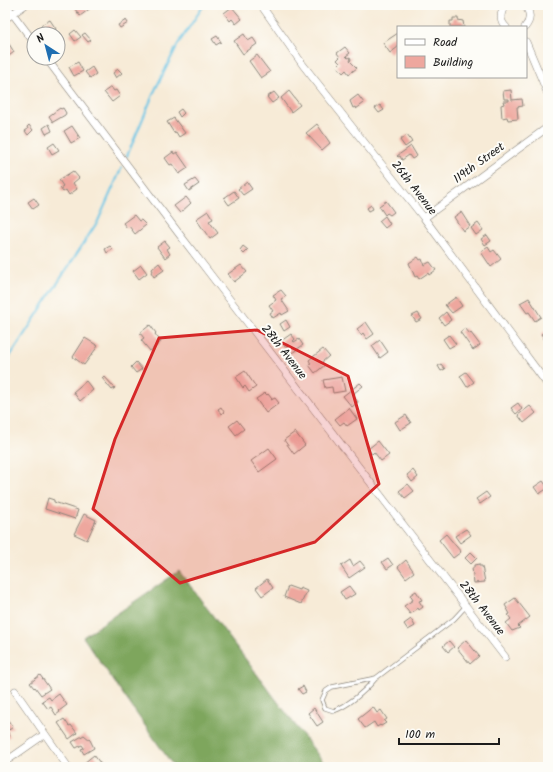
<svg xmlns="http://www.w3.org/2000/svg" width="553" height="772" font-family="Kalam,sans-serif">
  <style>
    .forest { fill: #7ea65d; stroke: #4d613c }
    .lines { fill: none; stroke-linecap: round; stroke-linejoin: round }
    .stream { stroke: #68c5e6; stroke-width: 2 }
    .building { fill: #eea79e }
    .service-casing { stroke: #8a847a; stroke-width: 5 }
    .minor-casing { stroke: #8a847a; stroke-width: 8 }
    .service { stroke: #fff; stroke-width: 3.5 }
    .minor { stroke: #fff; stroke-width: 7 }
    .marked { fill: #d62828; fill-opacity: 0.2; stroke: #d62828; stroke-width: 3; stroke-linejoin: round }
    .labels { text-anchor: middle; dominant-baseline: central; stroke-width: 4; stroke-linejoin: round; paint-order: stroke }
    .street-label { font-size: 12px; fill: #1c1c1c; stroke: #fdfcf7 }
  </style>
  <rect width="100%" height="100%" fill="#fdfcf7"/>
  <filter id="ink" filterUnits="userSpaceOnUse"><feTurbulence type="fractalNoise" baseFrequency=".025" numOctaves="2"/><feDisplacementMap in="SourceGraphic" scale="8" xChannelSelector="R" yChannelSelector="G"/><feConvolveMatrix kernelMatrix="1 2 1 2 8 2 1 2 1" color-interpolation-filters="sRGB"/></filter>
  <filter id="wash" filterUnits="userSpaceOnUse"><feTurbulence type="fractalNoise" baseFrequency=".012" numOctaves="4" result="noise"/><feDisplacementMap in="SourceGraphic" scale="16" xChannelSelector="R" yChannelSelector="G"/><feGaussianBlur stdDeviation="0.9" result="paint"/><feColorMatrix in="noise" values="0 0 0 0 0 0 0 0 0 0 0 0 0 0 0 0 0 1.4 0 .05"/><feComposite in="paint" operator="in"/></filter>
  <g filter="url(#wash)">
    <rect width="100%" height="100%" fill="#f7ebd7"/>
    <path class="forest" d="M179,571L327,767H174L83,637Z"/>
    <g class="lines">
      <path class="stream" d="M127,156L155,90L178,44L204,5
        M5,364L98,221L122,167"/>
    </g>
    <g id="blocks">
      <path class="building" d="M80,5H91L92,7L80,16L75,9Z
        M232,7L242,19L236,24L232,19L230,21L224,13Z
        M453,18H458V20L463,21L464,27H450V21H453Z
        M50,20L56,29L47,34L41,25Z
        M126,20L128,23L120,28L118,25Z
        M75,30L81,37L75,41L70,34Z
        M85,33L91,40L88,42L82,35Z
        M398,33V47L390,53L383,43Z
        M244,34L248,41L253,38L257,44L243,54L234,41Z
        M217,36L221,42L216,45L212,39Z
        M62,40L65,45L59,49L58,43Z
        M9,44L14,52L5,59V47Z
        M345,47L350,53L346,56L348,58L350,57L351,59L350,61L357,68L349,74L346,70L343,73L337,66L340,63L337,60L340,57L337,53Z
        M257,55L270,72L261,78L249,61Z
        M78,62L83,71L74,76L69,67Z
        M92,67L96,74L90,78L85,72Z
        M118,69L122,73L116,78L113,73Z
        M111,87L114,91L116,90L120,96L112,102L104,92Z
        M511,90L512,100L522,99L523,106L517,107L518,119L508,120L507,117L502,118L501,105L504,104L503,101H509V99H504L503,91Z
        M289,91L300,105L291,112L281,98Z
        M274,92L279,98L272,103L267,97Z
        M358,95L364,103L356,109L355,107L353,108L350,101Z
        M380,105L384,110L379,113L375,108Z
        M60,108L61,109L63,108L66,113L65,115L53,122L49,116Z
        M181,109L184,113L180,117L177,112Z
        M174,118L185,133L179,137L176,132L174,133L167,122Z
        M49,124L52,131L46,134L43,128Z
        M317,124L330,143L322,150L306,133Z
        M29,125L33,130L28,135L25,131L28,129L27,127Z
        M72,126L80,138L71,143L64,131Z
        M407,135L412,142L405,147L400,140Z
        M54,143L59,150L52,154L48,147Z
        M411,146L417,156L412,159L409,155L402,160L400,156L398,157L397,156Z
        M173,152L174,154L177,152L188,168L179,174L172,164L170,165L165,158Z
        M73,171L79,178L73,183L77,189L69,195L66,190L63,192L60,188L63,186L59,180Z
        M195,179L199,184L189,191L185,185Z
        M247,182L252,189L243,195L238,189Z
        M234,191L239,198L229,205L224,198Z
        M186,197L191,203L180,213L174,206Z
        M34,198L39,205L33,209L28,202Z
        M386,201L394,212L390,215L387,213L385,215L379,206Z
        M371,205L373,209L369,211L367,208Z
        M208,211L213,219L209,221L218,233L210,239L196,219Z
        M461,212L470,226L463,231L454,217Z
        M134,215L139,221L141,220L146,225L135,234L129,226L127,228L123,223Z
        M385,216L390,224L385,228L379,221Z
        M478,223L483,230L476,235L471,228Z
        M487,235L491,241L485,245L481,239Z
        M165,241L170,247L167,249L170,254L165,258L157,247Z
        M110,246L113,249L107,253L105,249Z
        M243,246L248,250L244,254L240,250Z
        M488,247L491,252L494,250L501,259L491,267L481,252Z
        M418,257L420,260L422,259L424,265L430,262L436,270L429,275L428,273L419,279L417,276L415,277L409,263Z
        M159,263L164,270L154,277L151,272L153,271L152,269Z
        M141,265L147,273L139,279L133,271Z
        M241,265L247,272L234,282L228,274Z
        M281,290L286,296L281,299L289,311L282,315L281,313L273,318L270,313L273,311L269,305L276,300L273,295Z
        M456,297L462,306L452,313L445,305Z
        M529,298L541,317L535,321L529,312L527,313L520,303Z
        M446,312L451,320L444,325L439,318Z
        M418,313L422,319L416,322L412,316Z
        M286,320L290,327L284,331L280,324Z
        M366,322L374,334L367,339L363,333L361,335L357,329Z
        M150,325L156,333L155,334L161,342L150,351L141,340L144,338L140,333Z
        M465,328L470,334L471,333L480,345L473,350L460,332Z
        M548,330V345L541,334Z
        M291,334L295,339L293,341L294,342L299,339L303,345L292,353L287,346L285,347L281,341Z
        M449,335L456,344L449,348L443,339Z
        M85,338L98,346L84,365L73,357Z
        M380,340L388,352L380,358L372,346Z
        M323,349L329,356L322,362L325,365L315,373L309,365L311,364L309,360Z
        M136,362L142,369L136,373L131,367Z
        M441,364L445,369L441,371L438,366Z
        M245,371L256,387L249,392L245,386L243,388L236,377Z
        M466,372L474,382L467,387L460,376Z
        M104,376L115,388L112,390L102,378Z
        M342,377L345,391L333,393L332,387L325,388L323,380Z
        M86,381L93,390L80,401L73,392Z
        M360,383L363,386L354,393L355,394L353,395L358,402L352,407L343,396Z
        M265,393L267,395L268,394L272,399L271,400L275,398L279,403L266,413L256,399Z
        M518,403L522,409L516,414L511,408Z
        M530,406L536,413L524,423L518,415Z
        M221,407L224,412L221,414L218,409Z
        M349,408L357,419L347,426L344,422L340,425L335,419Z
        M406,415L411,423L400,430L395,422Z
        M237,420L244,429L236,435L229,426Z
        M295,432L305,445L294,454L284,440Z
        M378,441L389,455L381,461L374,452L372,454L368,449Z
        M269,448L277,459L259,472L251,461Z
        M413,470L418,477L412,482L407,475Z
        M543,481L548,488L539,494L534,487Z
        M408,484L414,491L405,498L399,491Z
        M486,492L490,497L480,504L476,499Z
        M48,498L54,500V502L78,510L75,519L45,509Z
        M84,514L96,520L87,540L74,534Z
        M466,529L471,535L460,543L455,536Z
        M446,534L461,552L453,558L439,540Z
        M471,552L477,558L471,564L465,558Z
        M388,558L393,565L387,569L382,562Z
        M350,560L353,566L360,561L365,567L349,578L341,566Z
        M406,560L414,572L406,578L398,567Z
        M479,564V566H482L485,582L474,583L472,568H474V565Z
        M267,579L273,588L262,596L256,588Z
        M288,586L299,590L300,588L307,591L301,604L284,597Z
        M349,586L355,594L345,600L340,592Z
        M416,591L422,600L419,601L423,607L419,610L418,608L410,614L404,606L413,600L410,595Z
        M515,598L530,617L518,626L520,628L512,631L506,623L511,619L508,615L510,614L505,605Z
        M411,619L415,626L408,630L404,624Z
        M466,640L479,656L470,664L457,648Z
        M449,641L454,647L448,652L443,646Z
        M40,675L50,689L41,695L35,687L34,688L30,683Z
        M303,686L306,692L302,694L298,689Z
        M59,694L67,705L59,711L60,712L56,715L51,707L48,709L42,701L49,697L51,700Z
        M373,707L377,713L381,710L387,719L384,721L386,723L381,726L380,725L377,727L374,722L365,728L358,719Z
        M314,708L323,722L317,726L308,713Z
        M7,719L13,727L9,730L8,728L6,730L10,736L5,739V720Z
        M64,719L69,726L71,725L77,733L69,739L58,723Z
        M84,735L90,740L94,748L84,754L81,749L84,748L82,745L76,748L72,742Z
        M94,755L103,767H87L84,763Z"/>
    </g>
  </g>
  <g filter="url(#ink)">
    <use href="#blocks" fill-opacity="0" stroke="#8a847a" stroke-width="1"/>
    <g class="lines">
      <defs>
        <path id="service" d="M376,678C364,692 351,704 334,711L325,708L322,700L326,691L332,687L376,678L454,619L466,606"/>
        <path id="minor" d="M6,5L34,42
          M261,5L303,65L424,218L548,385
          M524,5C531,12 531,20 525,27
          M5,19L25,5
          M506,27C499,20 500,12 506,5
          M526,42L548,94
          M46,58L183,239L505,657
          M424,218L548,127
          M15,691L68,767
          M5,762L45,734"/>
      </defs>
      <use href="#service" class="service-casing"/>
      <use href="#minor" class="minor-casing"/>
      <use href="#service" class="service"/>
      <use href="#minor" class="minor"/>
    </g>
  </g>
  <path class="marked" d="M257,330L348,376L379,484L315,542L180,583L93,509L115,439L159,338Z"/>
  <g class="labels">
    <g class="street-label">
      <text transform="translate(479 163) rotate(-36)">119th Street</text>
      <text transform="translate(414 188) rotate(52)">26th Avenue</text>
      <text transform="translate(284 352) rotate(52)">28th Avenue</text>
      <text transform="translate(482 608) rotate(52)">28th Avenue</text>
    </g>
  </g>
  <rect width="553" height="772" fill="none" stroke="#fdfcf7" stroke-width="20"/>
  <rect x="397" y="26" width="130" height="52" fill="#fdfcf7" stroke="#a3a29f"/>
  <rect x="405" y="39" width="20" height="6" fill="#ffffff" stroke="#a3a29f"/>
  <text x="433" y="46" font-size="12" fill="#1c1c1c">Road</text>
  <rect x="405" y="56" width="20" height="12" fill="#eea79e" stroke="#a3a29f"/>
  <text x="433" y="66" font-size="12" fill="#1c1c1c">Building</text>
  <g transform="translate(46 46) rotate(324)"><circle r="19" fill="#fdfcf7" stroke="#a3a29f"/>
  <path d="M0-3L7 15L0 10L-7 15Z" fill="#1f6fb2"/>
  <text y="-6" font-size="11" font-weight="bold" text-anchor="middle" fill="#1c1c1c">N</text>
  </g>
  <path d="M399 738v6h100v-6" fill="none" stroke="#1c1c1c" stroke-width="2"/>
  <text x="405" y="738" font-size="12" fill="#1c1c1c" stroke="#fdfcf7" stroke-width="3" paint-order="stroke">100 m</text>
</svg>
